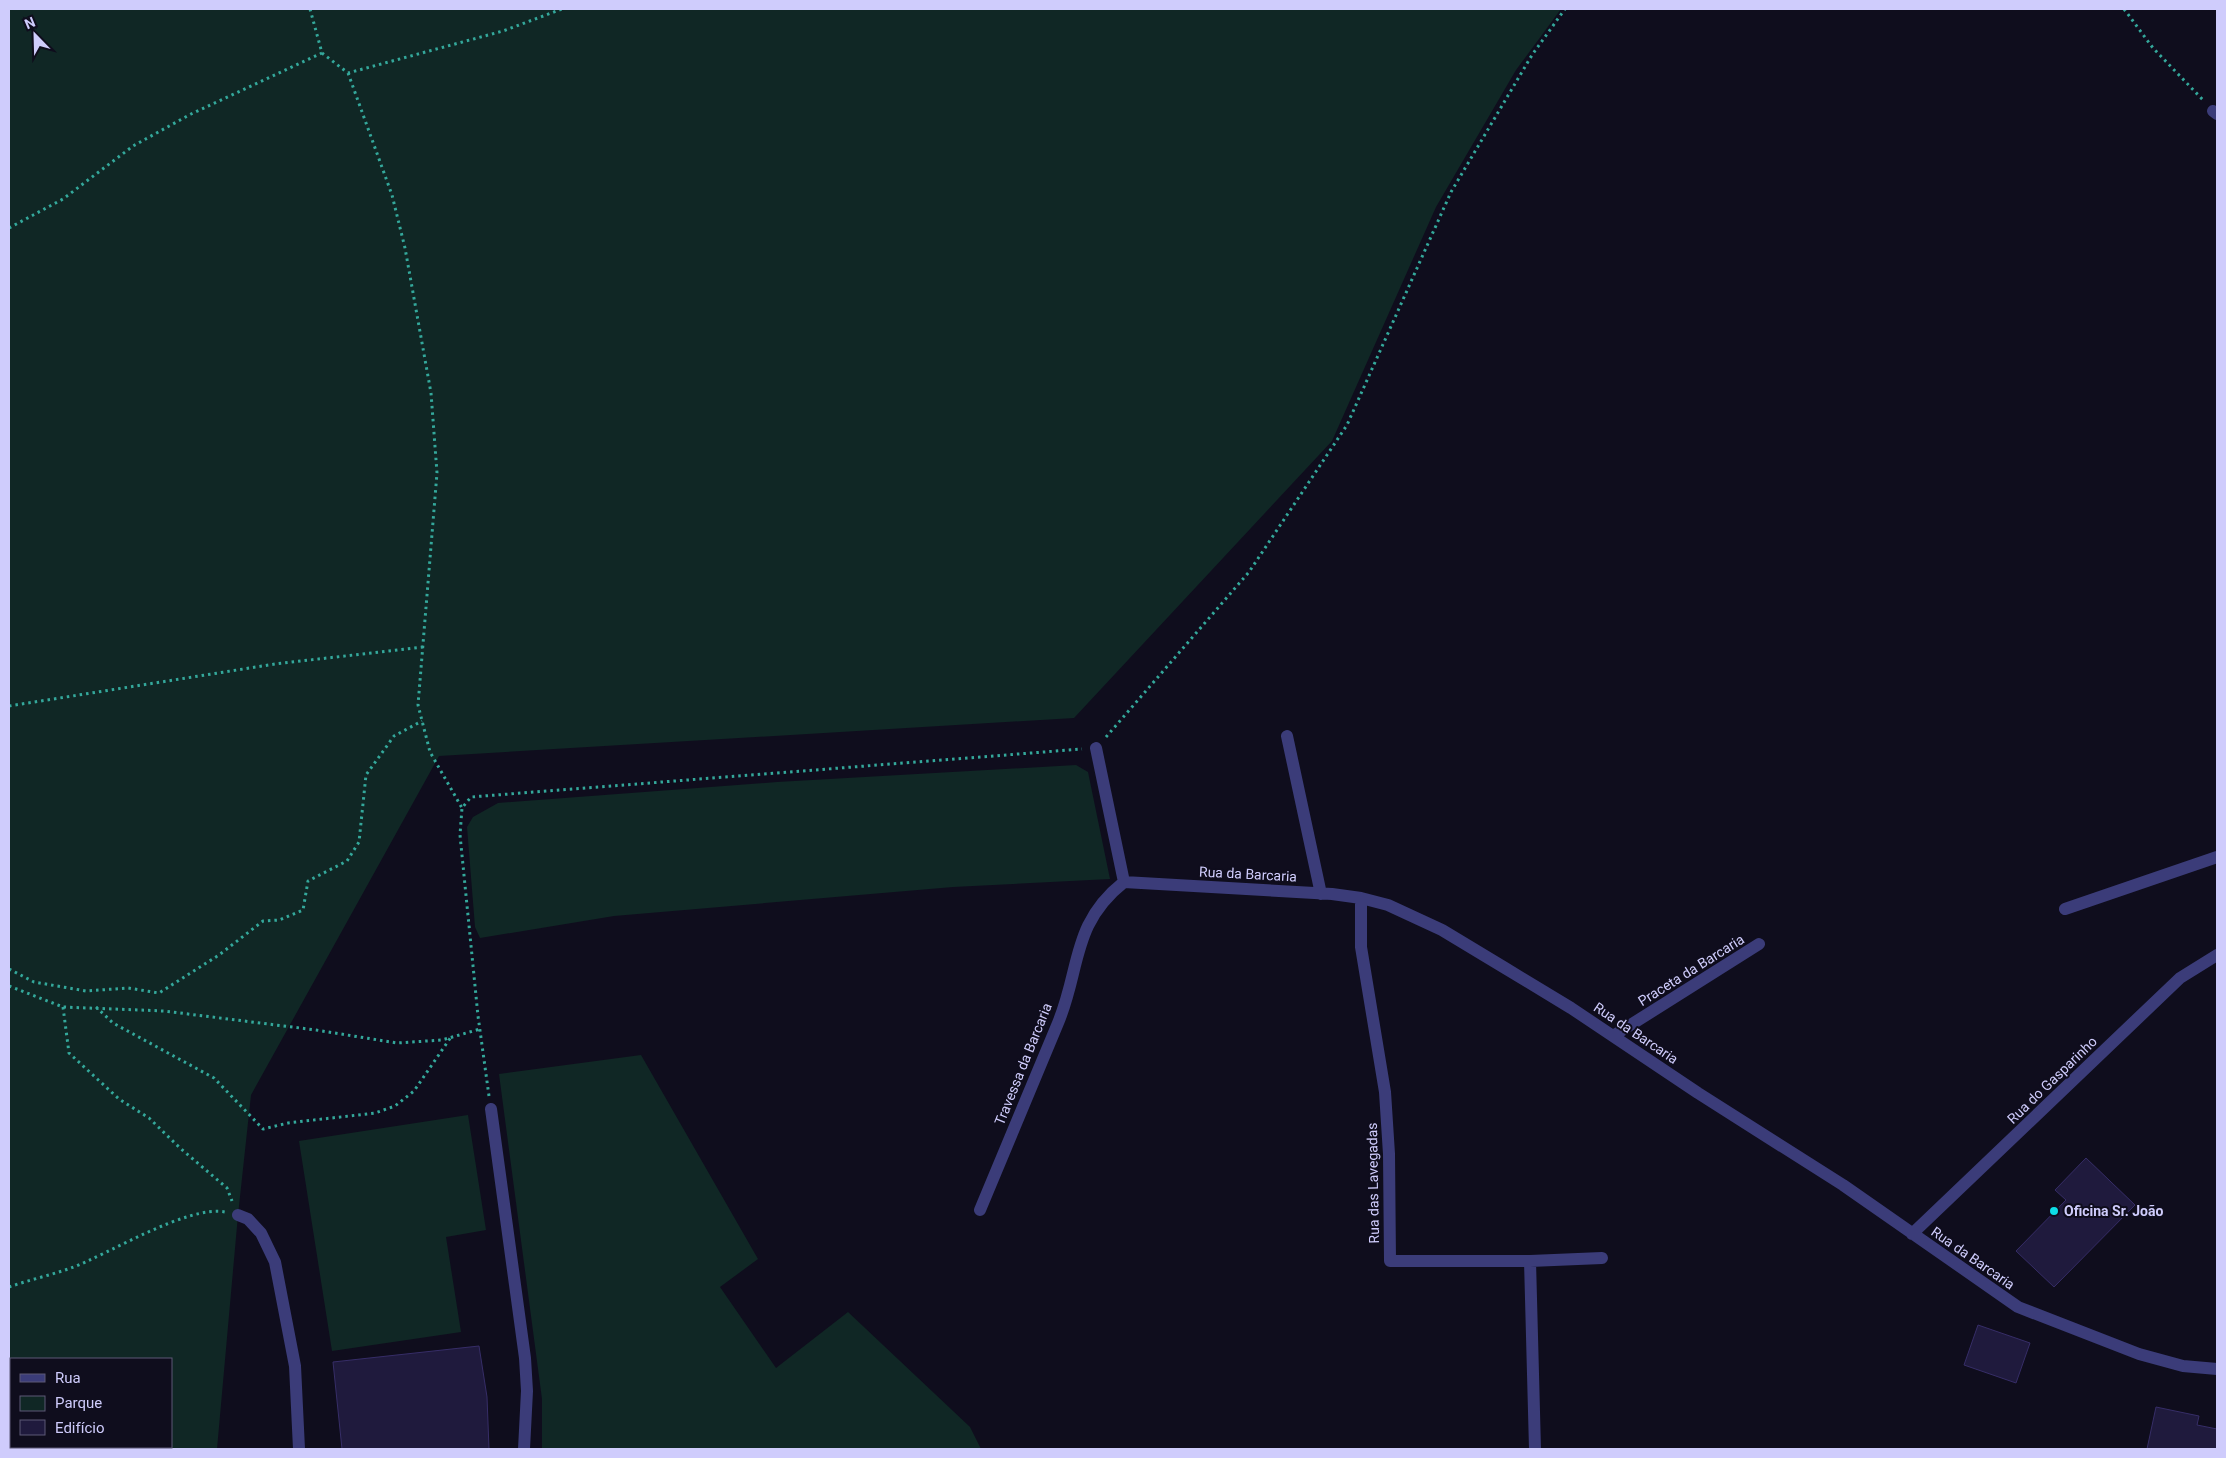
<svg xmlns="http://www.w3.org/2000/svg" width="2226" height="1458" font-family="Roboto,sans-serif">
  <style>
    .green { fill: #102725; fill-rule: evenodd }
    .building { fill: #1f1a3d; stroke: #362d67 }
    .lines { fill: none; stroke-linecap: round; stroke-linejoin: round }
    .path { stroke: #34a89b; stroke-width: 3; stroke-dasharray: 2.5 4; stroke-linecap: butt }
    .minor { stroke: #3b3c79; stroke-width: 12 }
    .poi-dot { fill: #0ddde7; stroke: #0f0d1d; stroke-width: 2 }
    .labels { text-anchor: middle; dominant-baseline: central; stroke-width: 4; stroke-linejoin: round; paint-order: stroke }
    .street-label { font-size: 14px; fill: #cfccfc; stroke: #0f0d1d }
    .poi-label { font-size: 14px; font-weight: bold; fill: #cfccfc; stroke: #0f0d1d; text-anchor: start }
  </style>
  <rect width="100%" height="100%" fill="#0f0d1d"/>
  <path class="green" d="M9,9H1561L1516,70L1436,207L1332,441L1074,718L439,756L251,1095L238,1215L217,1449H9ZM11,1359H171V1447H11Z
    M1076,765L1088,772L1110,879L953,887L614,916L480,938L475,927L467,827L473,817L498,803L777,782Z
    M641,1055L758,1259L720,1287L776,1368L848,1312L970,1427L981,1449H542V1399L499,1074Z
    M468,1115L486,1230L446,1237L461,1332L332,1351L299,1141Z"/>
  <path class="building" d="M2086,1158L2135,1205L2054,1287L2016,1251L2066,1200L2055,1190Z
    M1978,1325L2030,1343L2016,1383L1964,1365Z
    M479,1346L487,1397L489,1449H342L333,1362Z
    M2156,1407L2199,1416L2197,1425L2217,1429V1449H2147Z"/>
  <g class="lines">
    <path class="path" d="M310,9L322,53L348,73L503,31L562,9
      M2124,9L2153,48L2204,101
      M348,73L392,195L405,248L431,393L437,473L418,705L430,752L462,808
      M9,228L63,199L133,146L191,114L322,53
      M9,706L275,664L423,647
      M1106,737L1249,572L1347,425L1451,192L1532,55L1565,9
      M9,969L34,982L86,991L128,988L159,993L219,955L263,921L279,920L303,910L308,881L347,861L359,842L366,775L394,736L422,721
      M9,986L63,1007L164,1011L316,1030L397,1043L442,1040L480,1029
      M63,1007L69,1053L119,1099L149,1118L180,1148L227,1188L232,1201
      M96,1007L113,1023L214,1078L263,1129L288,1123L375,1113L395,1106L414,1091L451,1037
      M489,1096L478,1016L460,835L462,808L471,797L1082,749
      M9,1287C29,1280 51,1275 71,1268C109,1254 187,1205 225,1212"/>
    <path class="minor" d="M2213,111L2217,114
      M1287,736L1321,894
      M1096,748L1124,882
      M1124,882L1332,894L1361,898L1388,905L1442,930L1505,968L1571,1008L1698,1093L1843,1185L2018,1307L2139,1354L2183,1366L2217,1369
      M1361,898V947L1385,1092L1389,1154L1390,1261H1530L1535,1449
      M2065,909L2217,857
      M1613,1036L1759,944
      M491,1109L525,1358L527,1391L524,1449
      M980,1210C1006,1148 1032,1086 1058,1023C1081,968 1071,924 1124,882
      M238,1215L248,1219L261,1233L275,1262L295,1366L299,1449
      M1912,1234L2180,978L2217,955
      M1530,1261L1602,1258"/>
  </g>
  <circle class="poi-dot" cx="2054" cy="1211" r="5"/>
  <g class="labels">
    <g class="street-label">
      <text transform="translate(1248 874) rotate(3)">Rua da Barcaria</text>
      <text transform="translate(1691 970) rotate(-32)">Praceta da Barcaria</text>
      <text transform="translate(1636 1033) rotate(34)">Rua da Barcaria</text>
      <text transform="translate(1023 1064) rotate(-68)">Travessa da Barcaria</text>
      <text transform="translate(2052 1080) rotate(-44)">Rua do Gasparinho</text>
      <text transform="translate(1373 1183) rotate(-91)">Rua das Lavegadas</text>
      <text transform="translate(1973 1258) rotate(35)">Rua da Barcaria</text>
    </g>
    <g class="poi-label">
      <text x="2064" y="1211">Oficina Sr. João</text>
    </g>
  </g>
  <rect width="2226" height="1458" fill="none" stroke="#cfccfc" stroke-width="20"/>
  <rect x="10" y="1358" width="162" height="90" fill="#0f0d1d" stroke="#5c5976"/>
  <rect x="20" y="1374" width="25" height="8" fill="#3b3c79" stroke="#5c5976"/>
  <text x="55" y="1383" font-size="15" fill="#cfccfc">Rua</text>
  <rect x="20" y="1396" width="25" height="15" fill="#102725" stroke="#5c5976"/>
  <text x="55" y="1408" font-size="15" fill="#cfccfc">Parque</text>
  <rect x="20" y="1420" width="25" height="15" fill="#1f1a3d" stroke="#5c5976"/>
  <text x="55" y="1433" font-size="15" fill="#cfccfc">Edifício</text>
  <g transform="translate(35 35) rotate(337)" stroke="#0f0d1d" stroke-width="4" paint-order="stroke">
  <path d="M0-4L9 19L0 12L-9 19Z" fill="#cfccfc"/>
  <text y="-8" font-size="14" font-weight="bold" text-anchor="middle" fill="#cfccfc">N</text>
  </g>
</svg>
